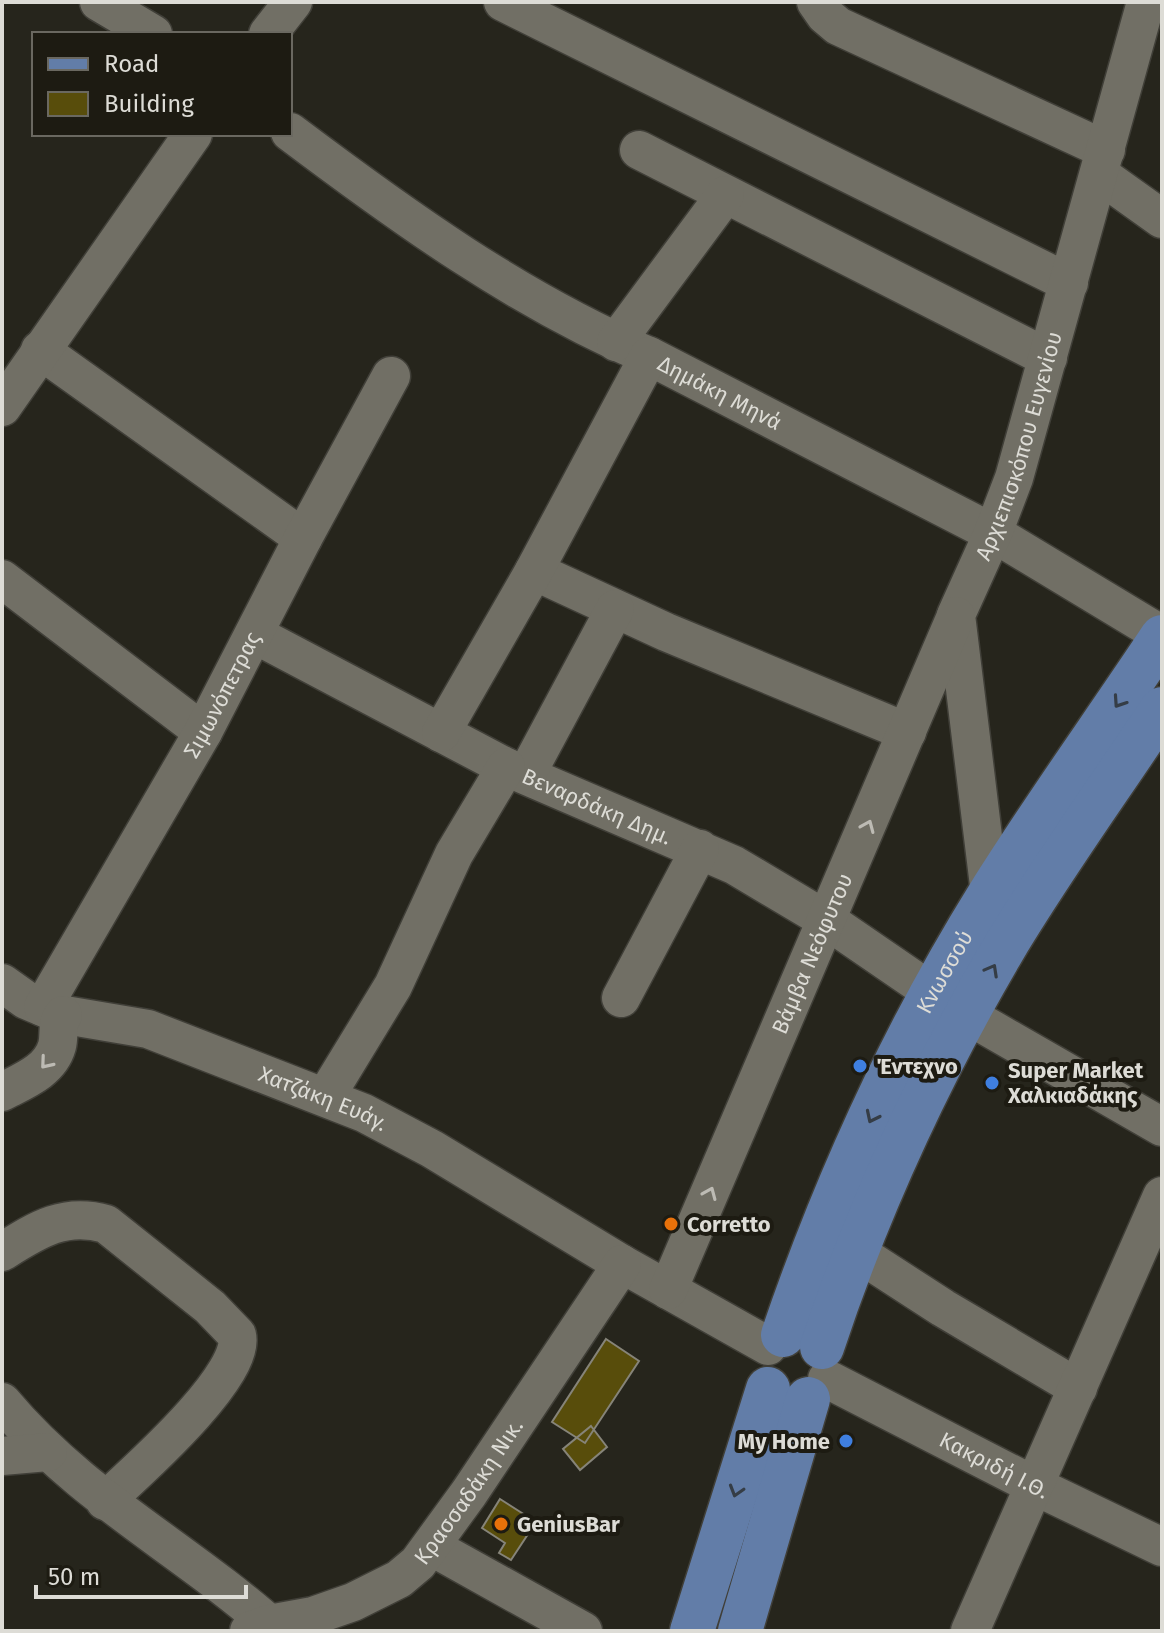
<svg xmlns="http://www.w3.org/2000/svg" width="1164" height="1633" font-family="'Fira Sans',sans-serif">
  <style>
    .building { fill: #584d0b; stroke: #868479; stroke-width: 2 }
    .lines { fill: none; stroke-linecap: round; stroke-linejoin: round }
    .minor-casing { stroke: #403f38; stroke-width: 41 }
    .major-casing { stroke: #403f38; stroke-width: 47 }
    .minor { stroke: #716f65; stroke-width: 38 }
    .major { stroke: #627da8; stroke-width: 44 }
    .oneway { stroke: #353d46 }
    .oneway2 { stroke: #bdbbb4 }
    .shop-dot { fill: #3f7fe0; stroke: #1d1b12; stroke-width: 3 }
    .food-dot { fill: #e8710a; stroke: #1d1b12; stroke-width: 3 }
    .labels { text-anchor: middle; dominant-baseline: central; stroke-width: 8; stroke-linejoin: round; paint-order: stroke }
    .street-label { font-size: 22px; fill: #dddcd6; stroke: #1d1b12 }
    .poi-label { font-size: 22px; font-weight: bold; fill: #dddcd6; stroke: #1d1b12; text-anchor: start }
  </style>
  <rect width="100%" height="100%" fill="#26251c"/>
  <path class="building" d="M606,1339L639,1361L585,1443L552,1422Z
    M591,1426L607,1447L580,1470L563,1449Z
    M500,1499L536,1522L511,1560L499,1553L505,1543L482,1528Z"/>
  <g class="lines">
    <defs>
      <g id="minor">
        <path d="M99,2L153,34"/>
        <path d="M503,2L1069,283"/>
        <path d="M816,2L825,15L838,26L1106,150"/>
        <path d="M268,34L293,2"/>
        <path id="s1" d="M290,132C403,217 518,300 649,356L993,533L1162,635"/>
        <path d="M639,150L1048,358"/>
        <path d="M1099,174L1162,219"/>
        <path d="M616,342L725,195"/>
        <path d="M40,350L303,538"/>
        <path d="M2,407L193,134"/>
        <path d="M534,571L666,632L907,732"/>
        <path d="M2,579L203,732"/>
        <path id="s2" d="M254,634L506,767L734,865L828,921L933,993"/>
        <path d="M441,733L534,571L649,356"/>
        <path d="M526,775L615,609"/>
        <path id="s3" d="M990,894L956,615L993,533L1014,478L1146,2"/>
        <path id="s4" d="M2,983L26,1000L59,1014L148,1029L364,1113L432,1149L622,1264L768,1346"/>
        <path d="M621,998L700,849"/>
        <path id="s5" d="M43,1007L203,732L303,538L391,376"/>
        <path d="M967,1015L1162,1127"/>
        <path d="M2,1092C23,1081 50,1071 57,1046C60,1034 56,1025 63,1015"/>
        <path d="M326,1096L393,986L454,854L506,767"/>
        <path d="M855,1251L943,1308L1078,1388"/>
        <path d="M2,1252C37,1230 64,1212 106,1224L210,1307L237,1335C247,1375 134,1474 105,1501"/>
        <path id="s6" d="M668,1290L956,616"/>
        <path id="s7" d="M827,1379L1035,1486L1162,1547"/>
        <path d="M2,1402C81,1497 187,1550 277,1631"/>
        <path d="M2,1456L48,1452"/>
        <path d="M432,1547L583,1631"/>
        <path id="s8" d="M249,1631L269,1624L313,1616L353,1602L399,1579L418,1563L469,1493L622,1264"/>
        <path d="M970,1631L1162,1196"/>
      </g>
      <g id="major">
        <path id="s9" d="M783,1335C835,1183 904,1032 989,895C1044,807 1105,723 1162,637"/>
        <path d="M822,1347C868,1208 930,1074 1004,948C1053,866 1109,789 1162,709"/>
        <path d="M692,1631L768,1389"/>
        <path d="M740,1631L808,1399"/>
      </g>
    </defs>
    <use href="#minor" class="minor-casing"/>
    <use href="#major" class="major-casing"/>
    <use href="#minor" class="minor"/>
    <use href="#major" class="major"/>
  </g>
  <defs><path id="oneway-chevron" d="M-2-3.5L2.5 0L-2 3.5" fill="none" stroke-width="1.6" stroke-linecap="round" stroke-linejoin="round" transform="scale(2)"/></defs>
  <g class="oneway">
    <use href="#oneway-chevron" transform="translate(1119 702) rotate(124)"/>
    <use href="#oneway-chevron" transform="translate(992 970) rotate(-61)"/>
    <use href="#oneway-chevron" transform="translate(872 1117) rotate(116)"/>
    <use href="#oneway-chevron" transform="translate(736 1491) rotate(107)"/>
  </g>
  <g class="oneway2">
    <use href="#oneway-chevron" transform="translate(868 826) rotate(-67)"/>
    <use href="#oneway-chevron" transform="translate(46 1063) rotate(130)"/>
    <use href="#oneway-chevron" transform="translate(710 1193) rotate(-67)"/>
  </g>
  <g class="shop-dot">
    <circle cx="860" cy="1066" r="8"/>
    <circle cx="992" cy="1083" r="8"/>
    <circle cx="846" cy="1441" r="8"/>
  </g>
  <g class="food-dot">
    <circle cx="671" cy="1224" r="8"/>
    <circle cx="501" cy="1524" r="8"/>
  </g>
  <g class="labels">
    <g class="street-label">
      <text stroke="none"><textPath href="#s1" startOffset="504">Δημάκη Μηνά</textPath></text>
      <text stroke="none"><textPath href="#s3" startOffset="462">Αρχιεπισκόπου Ευγενίου</textPath></text>
      <text stroke="none"><textPath href="#s5" startOffset="360">Σιμωνόπετρας</textPath></text>
      <text stroke="none"><textPath href="#s2" startOffset="384">Βεναρδάκη Δημ.</textPath></text>
      <text stroke="none"><textPath href="#s6" startOffset="366">Βάμβα Νεόφυτου</textPath></text>
      <text stroke="none"><textPath href="#s9" startOffset="398">Κνωσσού</textPath></text>
      <text stroke="none"><textPath href="#s4" startOffset="344">Χατζάκη Ευάγ.</textPath></text>
      <text stroke="none"><textPath href="#s7" startOffset="188">Κακριδή Ι.Θ.</textPath></text>
      <text stroke="none"><textPath href="#s8" startOffset="272">Κρασσαδάκη Νικ.</textPath></text>
    </g>
    <g class="poi-label">
      <text x="876" y="1066">Έντεχνο</text>
      <text x="1008" y="1070">Super Market<tspan x="1008" dy="25">Χαλκιαδάκης</tspan></text>
      <text x="687" y="1224">Corretto</text>
      <text x="830" y="1441" text-anchor="end">My Home</text>
      <text x="517" y="1524">GeniusBar</text>
    </g>
  </g>
  <rect width="1164" height="1633" fill="none" stroke="#dddcd6" stroke-width="8"/>
  <rect x="32" y="32" width="260" height="104" fill="#1d1b12" stroke="#6a6860" stroke-width="2"/>
  <rect x="48" y="58" width="40" height="12" fill="#627da8" stroke="#6a6860" stroke-width="2"/>
  <text x="104" y="72" font-size="24" fill="#dddcd6">Road</text>
  <rect x="48" y="92" width="40" height="24" fill="#584d0b" stroke="#6a6860" stroke-width="2"/>
  <text x="104" y="112" font-size="24" fill="#dddcd6">Building</text>
  <path d="M36 1585v12h210v-12" fill="none" stroke="#dddcd6" stroke-width="4"/>
  <text x="48" y="1585" font-size="24" fill="#dddcd6" stroke="#1d1b12" stroke-width="6" paint-order="stroke">50 m</text>
</svg>
